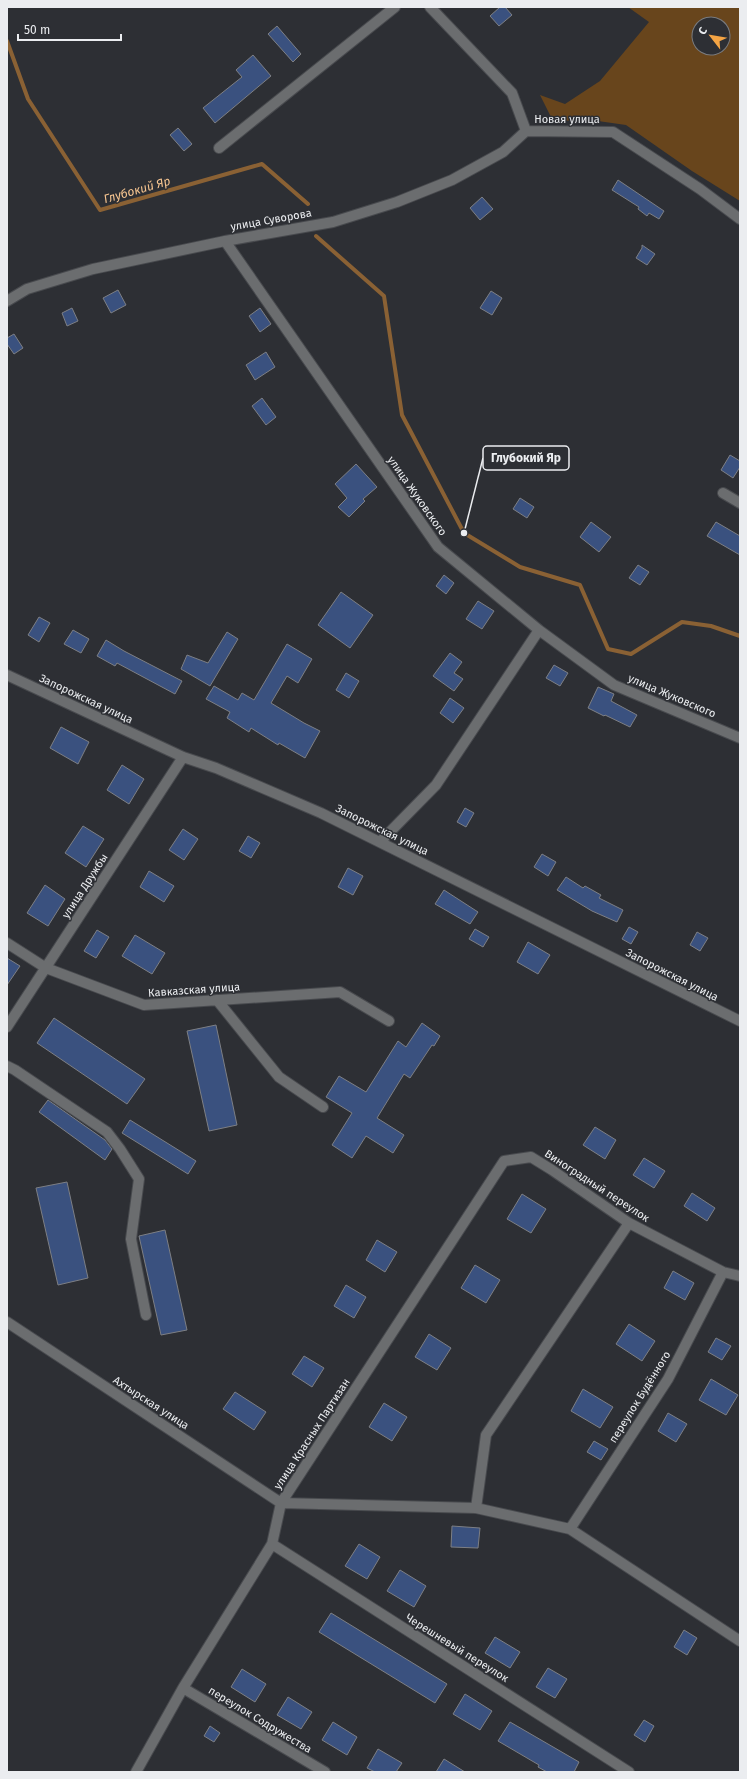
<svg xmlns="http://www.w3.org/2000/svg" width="747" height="1779" font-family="'Fira Sans',sans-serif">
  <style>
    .green { fill: #68451c; fill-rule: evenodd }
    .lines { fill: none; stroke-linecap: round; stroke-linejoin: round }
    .stream { stroke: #8a6134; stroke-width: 4 }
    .building { fill: #3a517f; stroke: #7d7f84 }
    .minor-casing { stroke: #484a4e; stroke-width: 12 }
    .minor { stroke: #6b6d6f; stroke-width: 10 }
    .labels { text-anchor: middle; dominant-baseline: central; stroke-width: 3; stroke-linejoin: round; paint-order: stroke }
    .street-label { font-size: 11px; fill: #ebedf0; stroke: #2d2f34 }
    .water-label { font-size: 12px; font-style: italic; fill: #f8c691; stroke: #2d2f34 }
    .leader { fill: none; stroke: #ebedf0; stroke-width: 1.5 }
    .callout-dot { fill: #ebedf0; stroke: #2d2f34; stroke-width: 1.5 }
    .callout { fill: #2d2f34; stroke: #ebedf0; stroke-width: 1.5 }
    .callout-label { font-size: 12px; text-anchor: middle; font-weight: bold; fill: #ebedf0 }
  </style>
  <rect width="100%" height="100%" fill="#2d2f34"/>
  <path class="green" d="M628,7H740V201L692,171L626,125L591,120L553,121L540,95L565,104L600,81L649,22ZM699,24H723V48H699Z"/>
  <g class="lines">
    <path class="stream" d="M7,41L28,99L100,210L262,164L308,204
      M316,236L384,296L402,415L464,533L520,567L580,585L608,649L631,654L682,622L711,626L740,636"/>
  </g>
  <path class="building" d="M500,7H505L512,15L499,26L490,16Z
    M277,26L301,54L293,62L268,34Z
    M253,55L271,76L215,123L203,108L242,77L236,70Z
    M178,128L192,144L184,151L170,135Z
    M618,180L664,211L659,219L649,213L647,216L638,209L639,207L612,190Z
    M482,197L493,209L480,220L470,208Z
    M642,245L655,254L647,265L636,258L642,248Z
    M118,290L126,305L111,313L103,298Z
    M491,291L502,298L492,315L480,308Z
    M72,308L78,321L67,326L62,313Z
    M260,308L271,324L260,332L249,316Z
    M14,334L23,348L14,354L7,344V338Z
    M266,352L275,367L255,380L246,365Z
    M262,398L276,417L266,425L252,406Z
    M730,455L740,461V467L733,478L721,470Z
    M356,464L377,487L363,499L365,501L349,517L338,507L347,498L335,484Z
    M520,498L534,507L527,518L513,509Z
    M591,522L611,537L599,552L580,537Z
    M716,522L740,536V555L707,536Z
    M638,565L649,572L640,585L629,578Z
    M444,575L454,583L446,594L436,586Z
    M341,592L373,615L350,648L318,625Z
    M478,601L494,611L482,629L466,619Z
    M39,617L50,623L39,642L28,635Z
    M73,630L89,639L81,653L64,644Z
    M227,632L238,639L210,686L181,669L187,655L208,663Z
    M106,640L124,651L182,681L175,694L117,663L115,666L97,656Z
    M287,644L312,659L298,683L287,676L271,703L304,723L320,731L305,758L279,743L278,745L251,728L249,732L227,718L230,712L206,699L214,686L238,700L242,693L254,700Z
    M450,653L462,662L454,673L463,679L454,691L433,676Z
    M554,665L568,673L560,686L546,678Z
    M346,673L359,681L349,698L336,690Z
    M598,687L614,694L611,701L637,715L630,727L605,715L604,716L588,708Z
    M450,698L464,708L453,723L440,713Z
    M61,727L89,742L78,764L50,748Z
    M122,765L144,779L129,804L107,790Z
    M465,808L474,813L466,827L457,822Z
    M83,826L104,839L86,867L65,853Z
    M183,829L198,839L184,860L169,850Z
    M248,836L260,843L251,858L239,851Z
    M542,854L556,862L548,876L534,867Z
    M348,868L363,876L353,895L338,887Z
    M149,871L174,886L164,902L140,887Z
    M566,877L583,888L585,886L601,895L599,898L623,910L617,922L592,911L557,890Z
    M45,885L65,899L48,926L27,913Z
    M444,890L478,912L470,924L435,904Z
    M629,927L638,932L631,944L622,939Z
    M475,929L489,937L483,947L469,939Z
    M97,930L109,937L96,958L84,951Z
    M697,932L708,938L700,951L690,945Z
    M135,935L165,953L152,974L122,956Z
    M528,942L550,955L538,974L517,962Z
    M7,958L20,966L7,985Z
    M54,1018L145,1079L127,1104L37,1043Z
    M422,1023L440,1036L434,1046L432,1045L410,1078L404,1074L377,1118L404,1135L393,1153L366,1136L352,1158L332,1145L352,1113L326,1097L339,1076L366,1092L398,1041L406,1047Z
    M216,1025L237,1125L209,1131L187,1031Z
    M48,1100L105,1140L112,1149L105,1160L39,1112Z
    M130,1120L196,1161L188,1174L122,1133Z
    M595,1127L616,1140L605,1159L583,1145Z
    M644,1158L665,1171L654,1188L633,1175Z
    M67,1182L88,1278L58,1285L36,1188Z
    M692,1193L715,1208L707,1221L684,1206Z
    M522,1194L546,1209L531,1233L507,1219Z
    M165,1230L187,1330L161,1335L139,1236Z
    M377,1240L397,1252L385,1272L366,1260Z
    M475,1265L500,1280L486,1303L461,1288Z
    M673,1271L694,1283L685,1300L664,1288Z
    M346,1285L366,1297L354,1318L334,1306Z
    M629,1324L655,1341L642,1361L616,1344Z
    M429,1334L451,1348L437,1370L415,1357Z
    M716,1338L731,1346L722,1360L708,1352Z
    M304,1356L324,1368L312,1387L292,1374Z
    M711,1379L738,1395L726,1415L699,1400Z
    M583,1389L613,1407L600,1428L571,1411Z
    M235,1392L266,1412L254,1430L223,1409Z
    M384,1403L407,1417L392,1441L369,1427Z
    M668,1413L687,1424L676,1442L658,1431Z
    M594,1441L608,1449L601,1460L587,1452Z
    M452,1526L480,1528L478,1548L451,1547Z
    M359,1544L380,1557L367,1579L345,1566Z
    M400,1570L426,1586L414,1607L387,1591Z
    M331,1613L447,1684L435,1703L319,1632Z
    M684,1630L697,1638L687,1655L674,1647Z
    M495,1637L520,1652L510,1668L485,1653Z
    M548,1668L567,1679L555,1698L536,1687Z
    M242,1669L266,1684L255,1702L231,1687Z
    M465,1694L492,1711L480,1730L453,1714Z
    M288,1697L312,1712L301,1729L277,1715Z
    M644,1720L654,1726L645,1742L634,1735Z
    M333,1722L357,1737L347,1755L322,1740Z
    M510,1722L579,1762L574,1772H547L538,1767L539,1765L498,1741Z
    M210,1726L220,1733L214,1742L204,1736Z
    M378,1749L402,1763L396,1772H375L367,1768Z
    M444,1759L465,1772H436Z"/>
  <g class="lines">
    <defs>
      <path id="minor" d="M430,7L512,93L526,131
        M526,131L613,132L700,189L740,219
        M219,148L395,7
        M225,241L438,547L539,630L614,685L740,738
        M7,301L27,289L93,269L225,241L333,222L397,202L452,180L503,152L526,131
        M723,493L740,503
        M7,675L183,757L216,768L321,813L740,1021
        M380,842L436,785L539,630
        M7,943L46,968L144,1005L340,992L389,1021
        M217,1000L279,1077L323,1107
        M7,1027L183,757
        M7,1066L15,1070L107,1132L120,1149L139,1179L131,1239L146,1315
        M7,1322L281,1503L476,1508L570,1529L740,1641
        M476,1508L486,1435L629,1223
        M570,1529L668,1379L723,1272
        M272,1544L629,1772
        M183,1688L325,1772
        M136,1772L183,1688L272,1544L281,1503L504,1161L531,1157L552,1170L629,1223L723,1272L740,1276"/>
    </defs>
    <use href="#minor" class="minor-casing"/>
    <use href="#minor" class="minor"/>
  </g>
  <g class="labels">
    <g class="street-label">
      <text x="567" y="119">Новая улица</text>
      <text transform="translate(271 220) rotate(-10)">улица Суворова</text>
      <text transform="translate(417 496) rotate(55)">улица Жуковского</text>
      <text transform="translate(672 696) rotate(23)">улица Жуковского</text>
      <text transform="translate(86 699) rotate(25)">Запорожская улица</text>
      <text transform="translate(382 830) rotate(26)">Запорожская улица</text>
      <text transform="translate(85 886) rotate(-57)">улица Дружбы</text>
      <text transform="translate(672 975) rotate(27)">Запорожская улица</text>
      <text transform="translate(194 990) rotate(-4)">Кавказская улица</text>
      <text transform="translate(597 1186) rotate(33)">Виноградный переулок</text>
      <text transform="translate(640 1397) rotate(-58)">переулок Будённого</text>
      <text transform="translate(151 1403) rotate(33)">Ахтырская улица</text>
      <text transform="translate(312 1434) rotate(-57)">улица Красных Партизан</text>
      <text transform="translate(457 1648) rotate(32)">Черешневый переулок</text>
      <text transform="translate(260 1720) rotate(31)">переулок Содружества</text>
    </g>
    <g class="water-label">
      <text transform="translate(137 190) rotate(-16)">Глубокий Яр</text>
    </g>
  </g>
  <path class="leader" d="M464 533L483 458"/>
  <circle class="callout-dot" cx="464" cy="533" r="4"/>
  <rect class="callout" x="483" y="446" width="86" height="24" rx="4"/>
  <g class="callout-label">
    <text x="526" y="462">Глубокий Яр</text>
  </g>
  <rect width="747" height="1779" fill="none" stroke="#ebedf0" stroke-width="16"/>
  <g transform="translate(711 36) rotate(301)"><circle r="19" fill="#2d2f34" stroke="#797b7f"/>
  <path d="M0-3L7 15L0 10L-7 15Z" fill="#f4a444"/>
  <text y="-6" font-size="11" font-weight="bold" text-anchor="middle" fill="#ebedf0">С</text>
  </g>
  <path d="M18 34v6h103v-6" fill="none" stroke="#ebedf0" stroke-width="2"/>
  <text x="24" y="34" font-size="12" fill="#ebedf0" stroke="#2d2f34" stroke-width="3" paint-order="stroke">50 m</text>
</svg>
